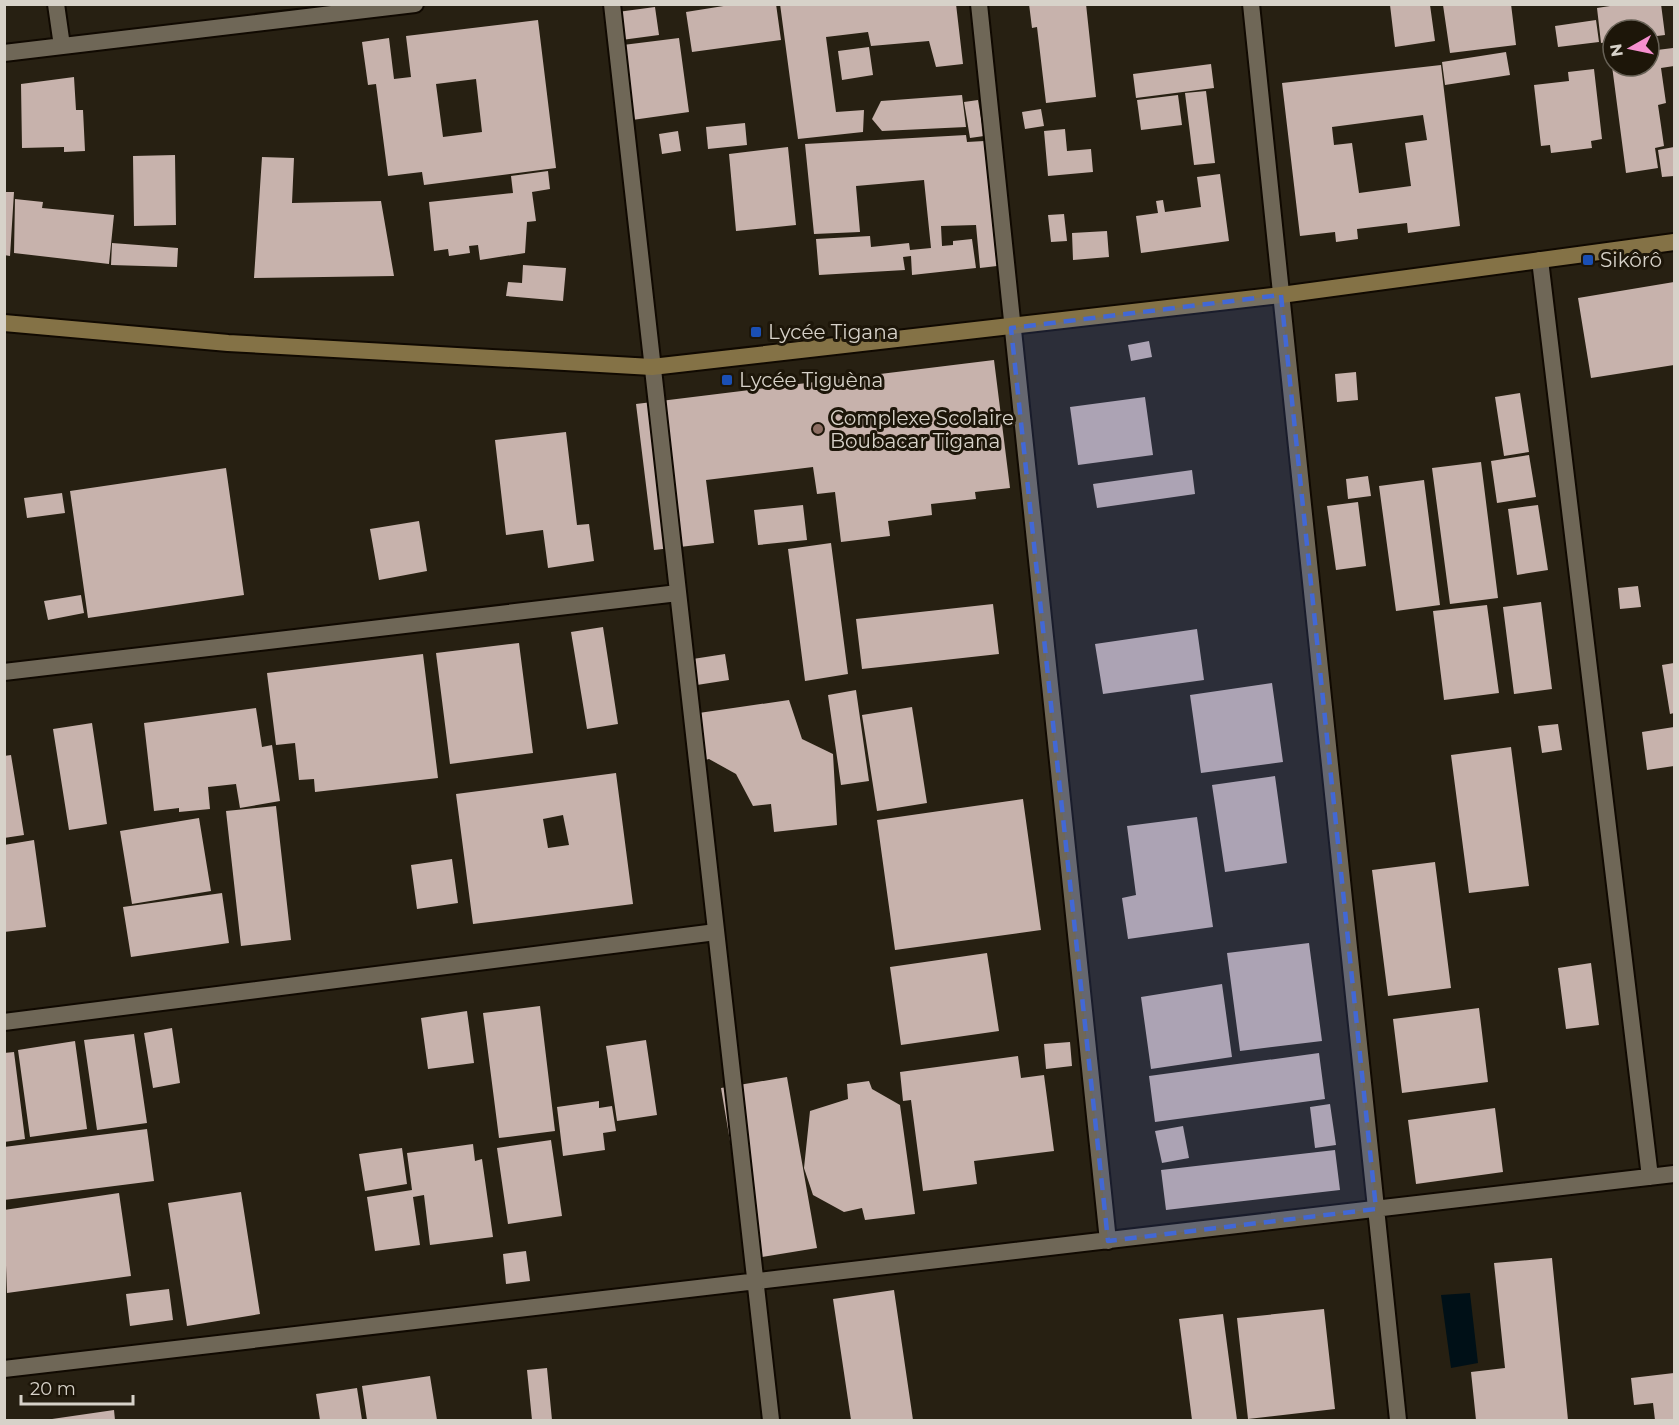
<svg xmlns="http://www.w3.org/2000/svg" width="1679" height="1425" font-family="Montserrat,sans-serif">
  <style>
    .water { fill: #001017 }
    .building { fill: #c7b2ac; fill-rule: evenodd }
    .lines { fill: none; stroke-linecap: round; stroke-linejoin: round }
    .minor-casing { stroke: #100901; stroke-width: 20 }
    .secondary-casing { stroke: #100901; stroke-width: 20 }
    .minor { stroke: #6f6757; stroke-width: 16 }
    .secondary { stroke: #847246; stroke-width: 16 }
    .marked { fill: #4268d5; fill-opacity: 0.2; stroke: #4268d5; stroke-width: 4.5; stroke-dasharray: 12 8; stroke-linejoin: round }
    .transit-dot { fill: #1a4fb4; stroke: #1d1609; stroke-width: 2 }
    .education-dot { fill: #8d6e63; stroke: #1d1609; stroke-width: 2 }
    .labels { text-anchor: middle; dominant-baseline: central; stroke-width: 6; stroke-linejoin: round; paint-order: stroke }
    .poi-label { font-size: 20px; fill: #d7d2c9; stroke: #1d1609; text-anchor: start }
  </style>
  <rect width="100%" height="100%" fill="#272012"/>
  <path class="water" d="M1470,1293L1478,1363L1451,1368L1441,1295Z"/>
  <path class="building" d="M736,4H776L781,40L692,52L686,12Z
    M780,4H956L963,64L936,67L929,41L871,46L868,32L826,37L836,112L864,110L863,132L798,139Z
    M1029,4H1086L1096,97L1046,103L1037,27L1032,28Z
    M1511,4L1516,45L1450,53L1443,5Z
    M1623,4H1661L1665,35L1649,37V30H1613V41L1601,43L1597,8Z
    M1390,5H1430L1435,41L1395,47Z
    M655,7L659,35L614,41L610,13Z
    M538,20L556,168L424,185L422,172L388,176L376,84L368,85L362,42L389,38L394,79L411,77L406,36ZM476,79L482,132L443,137L436,84Z
    M1596,20L1599,42L1558,47L1555,26Z
    M679,38L689,112L625,121L615,46Z
    M869,47L873,75L842,80L838,51Z
    M1673,48L1674,66L1661,68L1666,103L1658,105L1664,146L1655,148L1658,168L1626,173L1612,66H1649V51Z
    M1506,52L1510,75L1445,85L1442,62Z
    M1211,64L1214,88L1136,98L1133,74Z
    M1441,65L1460,226L1408,233L1407,223L1357,229L1358,239L1336,242L1335,232L1300,236L1282,83ZM1423,115L1427,140L1405,143L1411,186L1359,193L1352,143L1334,145L1332,127Z
    M1594,69L1602,139L1591,141L1592,148L1551,153L1550,145L1541,146L1534,85L1569,81L1568,72Z
    M74,77L76,110H83L85,151L64,152V147L22,148L21,84Z
    M1206,91L1215,163L1194,165L1185,93Z
    M962,95L966,127L882,131L872,119L881,101Z
    M1178,95L1182,125L1141,130L1137,100Z
    M978,100L984,136L970,138L964,102Z
    M1041,109L1044,126L1025,129L1022,112Z
    M745,123L747,145L708,149L706,127Z
    M1065,129L1067,151L1091,149L1093,172L1048,176L1044,131Z
    M678,131L681,151L662,154L659,134Z
    M966,135L967,142L984,141L997,266L980,268L976,225L941,226L942,246L953,245V241L972,239L976,268L912,275L911,256L903,257L905,270L819,275L816,239L870,236L871,247L909,243L910,250L931,248L924,180L856,186L860,232L814,234L805,144Z
    M788,147L796,225L736,231L729,154Z
    M1674,147V176L1662,177L1658,150Z
    M175,155L176,225L134,226L133,156Z
    M262,157L294,158L292,203L381,201L394,276L254,278Z
    M548,171L550,189L532,192L536,221L527,222L525,253L480,260L478,245L469,246L470,253L449,256L448,249L434,251L429,202L513,193L511,176Z
    M1220,174L1229,241L1141,253L1136,216L1158,213L1156,201L1163,200L1165,212L1201,207L1197,177Z
    M4,192H14L10,256L4,255Z
    M15,199L43,202L42,208L114,215L109,264L14,253Z
    M1064,214L1067,241L1051,242L1048,215Z
    M1107,231L1109,257L1073,260L1072,233Z
    M112,243L178,248L177,267L111,265Z
    M523,265L566,268L563,301L506,296L508,282L522,283Z
    M1674,282V365L1591,378L1578,298Z
    M1149,341L1152,357L1131,361L1128,345Z
    M994,360L1010,488L975,492L976,499L931,504L932,515L888,521L890,536L841,542L835,492L817,494L813,467L706,480L714,543L654,550L636,404Z
    M1356,372L1358,400L1337,402L1335,374Z
    M1520,393L1529,452L1504,456L1495,397Z
    M1145,397L1153,455L1078,465L1070,407Z
    M566,432L577,525L589,524L594,561L548,568L543,530L506,535L495,440Z
    M1529,455L1536,497L1497,503L1491,461Z
    M1481,462L1498,598L1450,604L1432,468Z
    M226,468L244,595L88,618L70,491Z
    M1192,470L1195,494L1097,508L1093,484Z
    M1368,476L1371,496L1348,499L1346,479Z
    M1424,480L1440,605L1396,611L1379,486Z
    M62,493L65,513L27,518L24,498Z
    M1358,502L1366,566L1336,570L1327,506Z
    M803,505L807,540L758,545L754,510Z
    M1538,505L1548,570L1517,575L1508,509Z
    M419,521L427,571L379,580L370,529Z
    M831,543L848,674L805,681L788,549Z
    M1638,586L1641,607L1620,609L1618,588Z
    M81,595L84,613L48,620L44,601Z
    M1541,602L1552,689L1514,694L1503,607Z
    M993,604L999,654L862,669L856,619Z
    M1487,605L1499,693L1444,700L1433,611Z
    M603,627L618,724L587,729L571,632Z
    M1197,629L1204,680L1103,694L1095,644Z
    M519,643L533,753L450,764L436,653Z
    M423,654L438,778L315,792L314,779L299,780L295,743L276,745L267,673Z
    M725,654L729,680L684,687L680,661Z
    M1674,663V713L1670,714L1662,665Z
    M1272,683L1283,762L1201,773L1190,695Z
    M856,690L869,781L841,785L828,695Z
    M789,700L802,739L833,754L837,825L774,832L771,804L753,806L736,774L709,759L693,763L685,715Z
    M912,707L927,803L877,811L862,715Z
    M256,708L262,747L272,745L280,801L240,808L236,784L208,787L210,809L179,812V808L154,811L144,723Z
    M92,723L107,824L69,830L53,729Z
    M1558,724L1562,750L1542,753L1538,726Z
    M1674,727V766L1647,770L1642,732Z
    M1511,747L1529,886L1469,893L1451,755Z
    M11,755L24,835L4,838V756Z
    M616,773L633,904L473,924L456,794ZM563,815L569,845L548,848L543,819Z
    M1275,776L1287,863L1225,872L1212,785Z
    M1023,799L1041,930L895,950L877,820Z
    M276,806L291,940L241,946L226,811Z
    M1197,817L1213,927L1128,939L1122,898L1136,895L1127,826Z
    M199,818L211,891L132,904L120,831Z
    M34,840L46,927L4,932V845Z
    M452,859L458,903L417,909L411,865Z
    M1435,862L1451,988L1388,996L1372,870Z
    M222,893L229,943L131,957L123,907Z
    M1309,943L1322,1041L1240,1051L1227,953Z
    M987,953L999,1031L901,1045L890,967Z
    M1591,963L1599,1025L1566,1029L1558,968Z
    M1222,984L1232,1057L1151,1069L1141,997Z
    M540,1006L555,1131L499,1138L483,1013Z
    M1479,1008L1488,1082L1402,1093L1393,1019Z
    M467,1011L474,1063L428,1069L421,1018Z
    M172,1028L180,1083L153,1088L144,1033Z
    M134,1034L147,1123L97,1130L84,1040Z
    M646,1040L657,1115L617,1121L606,1046Z
    M75,1041L87,1129L30,1137L18,1050Z
    M1070,1042L1072,1066L1046,1069L1044,1044Z
    M14,1052L25,1139L4,1142V1053Z
    M1319,1053L1325,1099L1155,1122L1149,1076Z
    M1018,1056L1021,1078L1044,1075L1054,1151L974,1161L977,1184L923,1191L911,1100L903,1101L900,1072Z
    M787,1077L817,1248L750,1259L721,1088Z
    M869,1081L872,1089L900,1105L915,1214L865,1220L862,1208L844,1212L813,1195L804,1168L810,1111L848,1099L847,1084Z
    M599,1101V1108L612,1106L616,1131L603,1133L605,1150L563,1156L557,1107Z
    M1330,1104L1336,1145L1315,1148L1310,1107Z
    M1495,1108L1503,1172L1416,1184L1408,1120Z
    M1183,1126L1189,1158L1162,1163L1155,1131Z
    M147,1129L154,1181L4,1200V1147Z
    M551,1140L562,1216L508,1224L497,1148Z
    M473,1144L475,1161L482,1159L493,1237L430,1245L424,1195L413,1197L420,1245L375,1251L367,1197L412,1190L407,1153Z
    M402,1148L407,1184L365,1191L359,1154Z
    M1335,1150L1340,1190L1166,1210L1161,1170Z
    M241,1192L260,1314L187,1326L168,1203Z
    M119,1193L131,1276L7,1293L4,1210Z
    M526,1251L530,1281L506,1284L503,1254Z
    M1552,1258L1568,1420H1476L1471,1372L1505,1368L1494,1263Z
    M169,1289L173,1320L130,1326L126,1294Z
    M894,1290L913,1420H851L833,1299Z
    M1324,1309L1335,1409L1248,1419L1237,1318Z
    M1223,1314L1237,1420H1192L1179,1319Z
    M547,1368L552,1420H532L527,1370Z
    M1674,1373V1420H1655L1653,1403L1634,1405L1631,1378Z
    M430,1376L437,1420H367L362,1386Z
    M357,1388L362,1420H320L316,1394Z
    M114,1410L115,1420H52V1419Z"/>
  <g class="lines">
    <defs>
      <path id="minor" d="M56,4L62,46
        M612,4L771,1420
        M979,4L1108,1241
        M1251,4L1398,1420
        M4,53L415,4
        M1540,260L1650,1177
        M4,672L678,593
        M4,1022L716,932
        M4,1369L1674,1174"/>
      <path id="secondary" d="M4,323L228,343L652,367L1281,295L1674,242"/>
    </defs>
    <use href="#minor" class="minor-casing"/>
    <use href="#secondary" class="secondary-casing"/>
    <use href="#minor" class="minor"/>
    <use href="#secondary" class="secondary"/>
  </g>
  <path class="marked" d="M1281,295L1376,1209L1108,1241L1011,328Z"/>
  <g class="transit-dot">
    <rect x="1582" y="254" width="12" height="12" rx="3"/>
    <rect x="750" y="326" width="12" height="12" rx="3"/>
    <rect x="721" y="374" width="12" height="12" rx="3"/>
  </g>
  <circle class="education-dot" cx="818" cy="429" r="6"/>
  <g class="labels">
    <g class="poi-label">
      <text x="1600" y="260">Sikôrô</text>
      <text x="768" y="332">Lycée Tigana</text>
      <text x="739" y="380">Lycée Tiguèna</text>
      <text x="830" y="418">Complexe Scolaire<tspan x="830" dy="23">Boubacar Tigana</tspan></text>
    </g>
  </g>
  <rect width="1679" height="1425" fill="none" stroke="#d7d2c9" stroke-width="12"/>
  <g transform="translate(1631 48) rotate(261)"><circle r="28" fill="#1d1609" stroke="#676156" stroke-width="1.5"/>
  <path d="M0-4.5L10 22L0 15L-10 22Z" fill="#f690cf"/>
  <text y="-9" font-size="16" font-weight="bold" text-anchor="middle" fill="#d7d2c9">N</text>
  </g>
  <path d="M21 1395v9h112v-9" fill="none" stroke="#d7d2c9" stroke-width="3"/>
  <text x="30" y="1395" font-size="18" fill="#d7d2c9" stroke="#1d1609" stroke-width="4.5" paint-order="stroke">20 m</text>
</svg>
